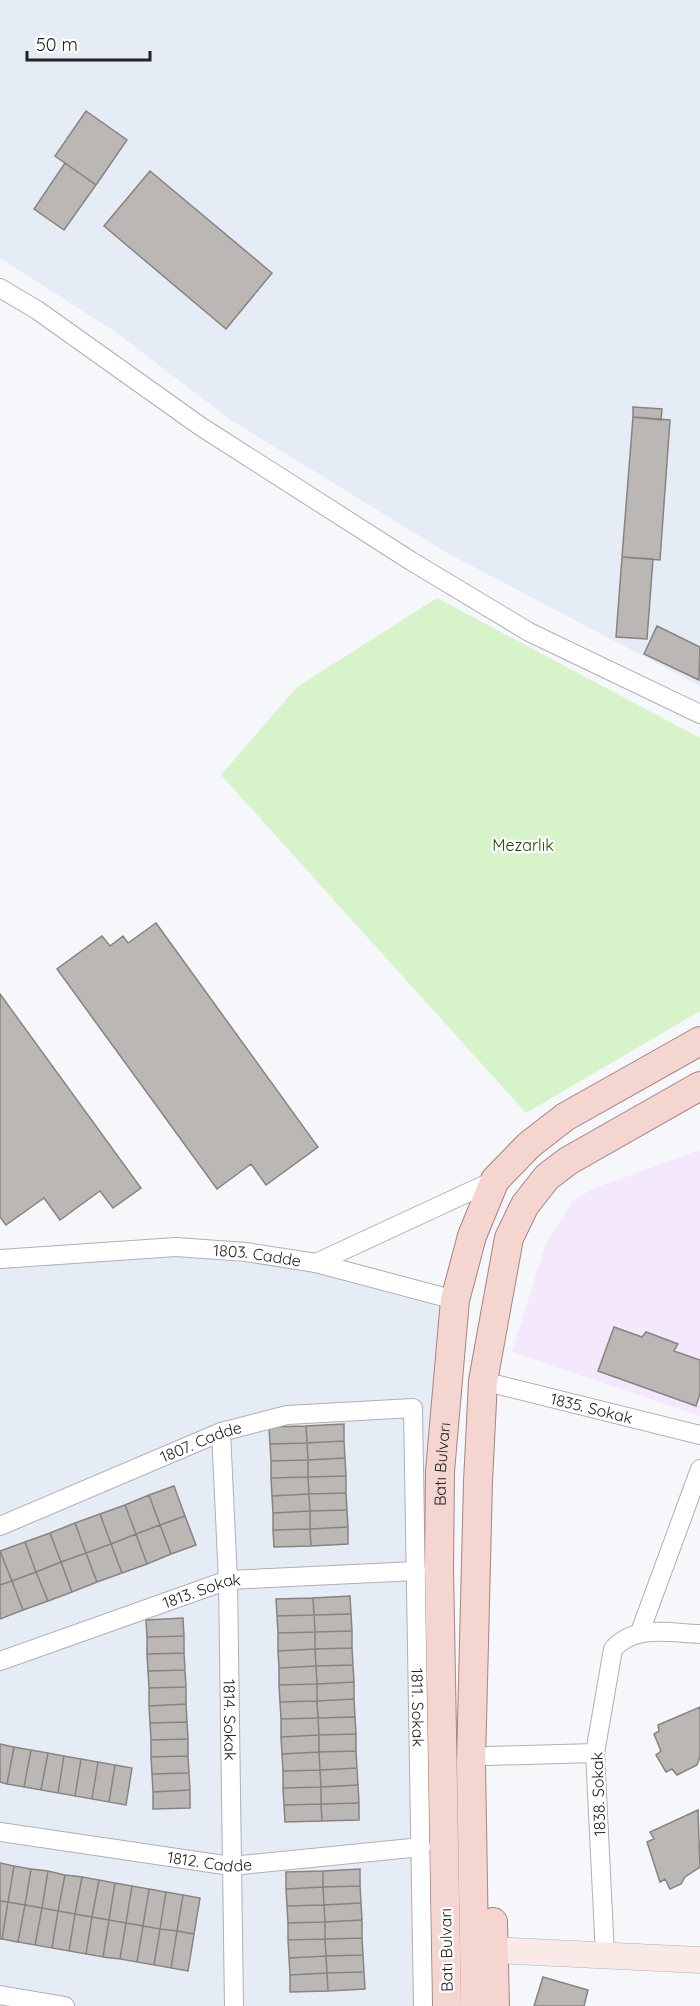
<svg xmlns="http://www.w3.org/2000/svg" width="700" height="2006" font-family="Quicksand,sans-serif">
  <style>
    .built { fill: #e5ecf6 }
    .education { fill: #f4e8fc }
    .green { fill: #d7f3c9 }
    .building { fill: #bbb7b5; stroke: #878381; stroke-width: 1.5 }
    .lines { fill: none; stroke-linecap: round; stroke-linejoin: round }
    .street-casing { stroke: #aeb0b4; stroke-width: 20 }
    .secondary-casing { stroke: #aeb0b4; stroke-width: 27 }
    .primary-casing { stroke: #a7847f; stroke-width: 30 }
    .street { stroke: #fff; stroke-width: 18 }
    .secondary { stroke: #faeae7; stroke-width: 26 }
    .primary { stroke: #f5d5d0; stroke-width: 28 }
    .labels { text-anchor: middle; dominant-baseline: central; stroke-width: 4.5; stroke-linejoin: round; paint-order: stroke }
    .park-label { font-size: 16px; fill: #234804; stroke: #fff }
    .street-label { font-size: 16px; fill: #222324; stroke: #fff }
  </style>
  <rect width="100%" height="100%" fill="#f5f7fb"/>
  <path class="built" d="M0,0H700V686L447,553L231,420L114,331L0,258Z
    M77,1248L293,1267L443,1308L415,2006H0V1256Z"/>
  <path class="education" d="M700,1150V1416L512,1352L546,1243L573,1201L592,1189Z"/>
  <path class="green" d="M437,598L700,738V1011L526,1113L221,775L297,687Z"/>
  <path class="building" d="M86,111L127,140L96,185L55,156Z
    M65,163L96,185L64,230L34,209Z
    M150,171L272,273L226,329L104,226Z
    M633,407L662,409L661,420L633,417Z
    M633,417L670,420L660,560L622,557Z
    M622,557L653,559L647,639L616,637Z
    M657,626L700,647L699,680L644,654Z
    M156,923L318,1147L266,1185L251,1164L217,1189L57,969L102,936L110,946L123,936L128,943Z
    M0,994L141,1188L113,1208L100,1191L60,1220L44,1198L6,1225L0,1217Z
    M614,1327L642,1337L646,1332L678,1344L674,1351L700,1360V1394L696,1406L598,1371Z
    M344,1424V1441L307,1443L306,1426Z
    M306,1426L307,1443L270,1444L269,1427Z
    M344,1441L345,1458L308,1460L307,1443Z
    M307,1443L308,1460L271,1461L270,1444Z
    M345,1458L346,1476L308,1477V1460Z
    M308,1460V1477L271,1478V1461Z
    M346,1476V1493L309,1494L308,1477Z
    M308,1477L309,1494L272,1496L271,1478Z
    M174,1486L185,1516L160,1525L149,1495Z
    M346,1493L347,1510L310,1511L309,1494Z
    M309,1494L310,1511L273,1513L272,1496Z
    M149,1495L160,1525L136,1534L125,1505Z
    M125,1505L136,1534L111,1544L100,1514Z
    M347,1510L348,1527L310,1529V1511Z
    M310,1511V1529L273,1530V1513Z
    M100,1514L111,1544L86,1553L75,1523Z
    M185,1516L196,1545L171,1554L160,1525Z
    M75,1523L86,1553L61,1562L50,1533Z
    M160,1525L171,1554L147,1564L136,1534Z
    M348,1527V1544L311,1546L310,1529Z
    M310,1529L311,1546L274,1547L273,1530Z
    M50,1533L61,1562L36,1572L25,1542Z
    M136,1534L147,1564L122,1573L111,1544Z
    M25,1542L36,1572L12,1581L0,1551Z
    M111,1544L122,1573L97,1582L86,1553Z
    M0,1551L12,1581L0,1585Z
    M86,1553L97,1582L72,1592L61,1562Z
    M61,1562L72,1592L48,1601L36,1572Z
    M36,1572L48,1601L23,1610L12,1581Z
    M12,1581L23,1610L0,1619V1585Z
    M350,1596L351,1614L314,1615L313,1598Z
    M313,1598L314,1615L277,1616L276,1599Z
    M351,1614L352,1631L315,1632L314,1615Z
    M314,1615L315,1632L278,1633L277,1616Z
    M183,1618L184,1636L147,1637L146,1620Z
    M352,1631V1648L315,1649V1632Z
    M315,1632V1649L278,1651V1633Z
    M184,1636V1653L147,1654V1637Z
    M352,1648L353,1665L316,1666L315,1649Z
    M315,1649L316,1666L279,1668L278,1651Z
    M184,1653L185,1670L148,1671L147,1654Z
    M353,1665L354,1682L317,1684L316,1666Z
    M316,1666L317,1684L279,1685V1668Z
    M185,1670L186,1687L149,1688L148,1671Z
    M354,1682V1699L317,1701V1684Z
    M317,1684V1701L280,1702L279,1685Z
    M186,1687V1704L149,1706V1688Z
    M354,1699L355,1717L318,1718L317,1701Z
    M317,1701L318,1718L281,1719L280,1702Z
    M186,1704L187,1722L150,1723L149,1706Z
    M700,1707V1757L697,1765L677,1775L672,1769L666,1772L656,1755L661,1751L654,1734L659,1731L658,1725Z
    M355,1717L356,1734L319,1735L318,1718Z
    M318,1718L319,1735L281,1737V1719Z
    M187,1722L188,1739L151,1740L150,1723Z
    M356,1734V1751L319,1752V1735Z
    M319,1735V1752L282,1754L281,1737Z
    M188,1739V1756L151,1757V1740Z
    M0,1744L14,1747L7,1784L0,1782Z
    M14,1747L31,1750L24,1787L7,1784Z
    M31,1750L48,1753L41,1790L24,1787Z
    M356,1751L357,1768L320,1770L319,1752Z
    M319,1752L320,1770L283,1771L282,1754Z
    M48,1753L64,1756L58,1793L41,1790Z
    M64,1756L81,1759L75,1796L58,1793Z
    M188,1756L189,1773L152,1774L151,1757Z
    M81,1759L98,1762L92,1799L75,1796Z
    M98,1762L115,1765L109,1802L92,1799Z
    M115,1765L132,1768L126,1805L109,1802Z
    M357,1768L358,1785L321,1787L320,1770Z
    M320,1770L321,1787L283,1788V1771Z
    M189,1773L190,1790L153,1792L152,1774Z
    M358,1785L359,1803L321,1804V1787Z
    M321,1787V1804L284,1805L283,1788Z
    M190,1790V1808L153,1809V1792Z
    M359,1803V1820L322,1821L321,1804Z
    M321,1804L322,1821L285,1822L284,1805Z
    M698,1810L700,1867L685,1877L681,1884L670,1889L665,1879L660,1882L647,1842L654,1839L650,1832Z
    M0,1863L14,1866L8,1902L0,1901Z
    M14,1866L31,1869L25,1905L8,1902Z
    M31,1869L48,1871L42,1908L25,1905Z
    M360,1869V1886L323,1887V1871Z
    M48,1871L65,1875L58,1911L42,1908Z
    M323,1871V1887L286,1889V1872Z
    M65,1875L82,1877L75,1914L58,1911Z
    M82,1877L99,1880L92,1917L75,1914Z
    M99,1880L115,1883L109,1920L92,1917Z
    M115,1883L132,1886L126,1923L109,1920Z
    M132,1886L149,1889L143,1926L126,1923Z
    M360,1886L361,1903L324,1905L323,1887Z
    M323,1887L324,1905L287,1906L286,1889Z
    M149,1889L166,1892L160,1929L143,1926Z
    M166,1892L183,1895L177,1931L160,1929Z
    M183,1895L200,1898L194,1934L177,1931Z
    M0,1901L8,1902L2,1939H0Z
    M8,1902L25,1905L18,1942L2,1939Z
    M361,1903L362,1920L325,1922L324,1905Z
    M25,1905L42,1908L35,1945L18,1942Z
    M324,1905L325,1922L288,1923L287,1906Z
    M42,1908L58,1911L52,1948L35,1945Z
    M58,1911L75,1914L69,1951L52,1948Z
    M75,1914L92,1917L86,1954L69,1951Z
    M92,1917L109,1920L103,1957L86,1954Z
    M109,1920L126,1923L120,1959L103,1957Z
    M362,1920V1938L325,1939V1922Z
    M325,1922V1939L288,1940V1923Z
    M126,1923L143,1926L137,1962L120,1959Z
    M143,1926L160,1929L154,1965L137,1962Z
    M160,1929L177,1931L171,1968L154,1965Z
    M177,1931L194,1934L188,1971L171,1968Z
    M362,1938L363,1955L326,1956L325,1939Z
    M325,1939L326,1956L289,1958L288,1940Z
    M363,1955L364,1972L327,1973L326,1956Z
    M326,1956L327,1973L290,1975L289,1958Z
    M364,1972L365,1989L328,1991L327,1973Z
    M327,1973L328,1991L290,1992V1975Z
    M543,1977L588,1990L584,2006H534Z"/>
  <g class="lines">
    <defs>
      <g id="street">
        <path d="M0,288L37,310L200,426L411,561L529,632L700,714"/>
        <path id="s1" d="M0,1259L176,1247L246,1252L316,1263L495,1180"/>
        <path d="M316,1263L455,1300"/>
        <path id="s2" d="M483,1381L700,1435"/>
        <path id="s3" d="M221,1432L228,1580L234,2006"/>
        <path id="s4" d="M0,1526L221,1432L287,1415L413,1408L423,2006"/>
        <path d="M640,1632L700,1469"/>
        <path id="s5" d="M0,1661L228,1580L416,1571"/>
        <path d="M487,1756L595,1753"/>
        <path id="s6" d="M0,1832L231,1866L421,1847"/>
        <path d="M605,1955L595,1753L613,1649C635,1624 669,1633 700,1634"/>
        <path d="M0,1995L65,2006"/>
      </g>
      <path id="secondary" d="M494,1950L700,1960"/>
      <g id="primary">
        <path d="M493,1922L495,2006"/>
        <path id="s7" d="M447,2006L439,1569L440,1471L455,1300L472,1236L495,1180L529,1145L565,1117L700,1041"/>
        <path d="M475,2006L471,1763L478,1482L483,1381L509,1238L525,1205L547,1177L568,1161L700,1086"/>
      </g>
    </defs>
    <use href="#street" class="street-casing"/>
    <use href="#secondary" class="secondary-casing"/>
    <use href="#primary" class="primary-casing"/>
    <use href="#street" class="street"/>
    <use href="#secondary" class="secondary"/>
    <use href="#primary" class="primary"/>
  </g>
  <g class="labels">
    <g class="park-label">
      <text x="523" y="845">Mezarlık</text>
    </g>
    <g class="street-label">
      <text stroke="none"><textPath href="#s1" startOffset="258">1803. Cadde</textPath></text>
      <text stroke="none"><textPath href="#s2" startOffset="112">1835. Sokak</textPath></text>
      <text stroke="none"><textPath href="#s4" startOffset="218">1807. Cadde</textPath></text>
      <text stroke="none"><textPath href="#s7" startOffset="542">Batı Bulvarı</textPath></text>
      <text stroke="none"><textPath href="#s5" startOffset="214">1813. Sokak</textPath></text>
      <text stroke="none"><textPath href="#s4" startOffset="734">1811. Sokak</textPath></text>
      <text stroke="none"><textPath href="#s3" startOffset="288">1814. Sokak</textPath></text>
      <text transform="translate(598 1794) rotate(-92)">1838. Sokak</text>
      <text stroke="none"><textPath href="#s6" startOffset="212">1812. Cadde</textPath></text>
      <text transform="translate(446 1950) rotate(-91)">Batı Bulvarı</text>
    </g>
  </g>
  <path d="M27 51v9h123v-9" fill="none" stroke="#222324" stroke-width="3"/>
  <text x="36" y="51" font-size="18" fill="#222324" stroke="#ffffff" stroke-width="4.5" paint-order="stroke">50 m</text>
</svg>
